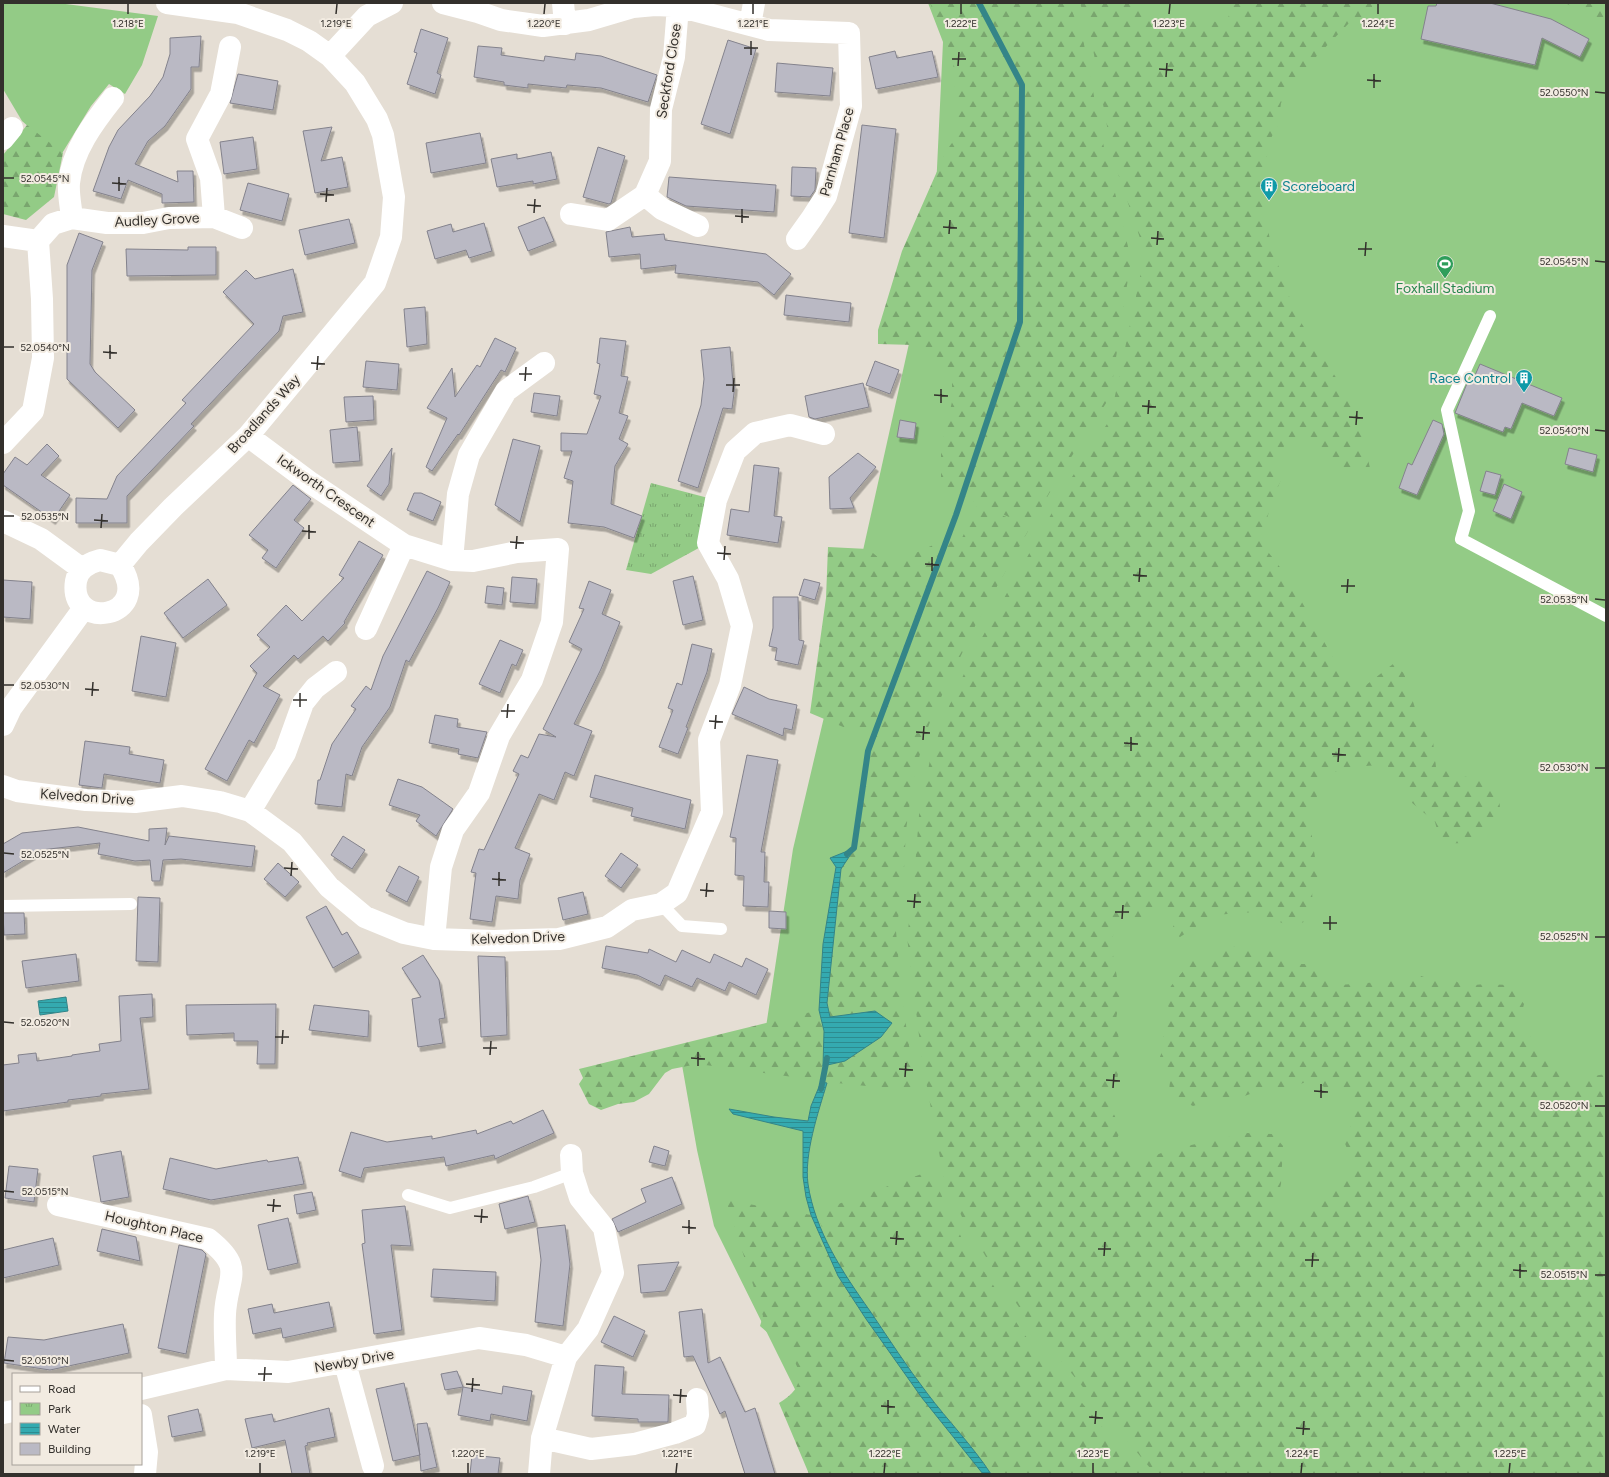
<svg xmlns="http://www.w3.org/2000/svg" width="1609" height="1477" font-family="Figtree,sans-serif">
  <style>
    .grass { fill: #93cb86 }
    .forest { fill: url(#forest-firs) }
    .park { fill: url(#park-tufts) }
    .water { fill: url(#water-rules); stroke: #348588 }
    .lines { fill: none; stroke-linecap: round; stroke-linejoin: round }
    .stream { stroke: #348588; stroke-width: 6 }
    .building { fill: #bab9c4; stroke: #83828c; filter: url(#shadow) }
    .lane { stroke: #fff; stroke-width: 12 }
    .street { stroke: #fff; stroke-width: 22 }
    .ticks { fill: none; stroke: #33302c; stroke-width: 1.5 }
    .labels { text-anchor: middle; dominant-baseline: central; stroke-width: 4; stroke-linejoin: round; paint-order: stroke }
    .street-label { font-size: 14px; fill: #33302c; stroke: #f2ebe1 }
    .culture-label { font-size: 14px; fill: #0d838f; stroke: #f2ebe1; text-anchor: start }
    .leisure-label { font-size: 14px; fill: #27864d; stroke: #f2ebe1 }
    .ticks-label { font-size: 10px; text-anchor: middle; fill: #33302c; stroke: #f2ebe1; stroke-width: 4; stroke-linejoin: round; paint-order: stroke }
  </style>
  <defs>
    <pattern id="forest-firs" width="22" height="20" patternUnits="userSpaceOnUse"><rect width="22" height="20" fill="#93cb86"/><path d="M5 1l3.5 6h-7zM16 11l3.5 6h-7z" fill="#79a56e"/></pattern>
    <pattern id="park-tufts" width="24" height="20" patternUnits="userSpaceOnUse"><rect width="24" height="20" fill="#93cb86"/><path d="M3 7l-1-3M5 7V3M7 7l1-3M15 17l-1-3M17 17v-4M19 17l1-3" fill="none" stroke="#79a56e"/></pattern>
    <pattern id="water-rules" width="6" height="5" patternUnits="userSpaceOnUse"><rect width="6" height="5" fill="#34aab0"/><path d="M0 2.5h6" fill="none" stroke="#2d8b8f"/></pattern>
    <filter id="shadow"><feDropShadow dx="2.5" dy="4.5" stdDeviation="0" flood-color="#0004"/></filter>
  </defs>
  <rect width="100%" height="100%" fill="#e5ded4"/>
  <path class="grass" d="M3,3H58L158,16L142,65L125,94L109,84L91,106L61,155L22,121L3,89Z
    M928,3H1606V1474H837L714,1226L697,1150L679,1048L766,1027L793,849L860,564L934,231L943,42Z"/>
  <path class="forest" d="M930,3H1069L1083,39L1103,143L1131,259L1110,397L1059,476L977,622L934,712L925,735L913,781L906,830L903,888L896,931L902,999L916,1091L837,1083L698,1064L672,1069L665,1073L649,1094L634,1102L618,1104L601,1110L589,1104L579,1084L583,1078L579,1069L819,1010L824,1031L823,1065C862,1063 863,1043 875,1011L830,1017L827,1003L841,869L855,848L867,737L810,713L826,598L828,547L868,549L879,558L900,560L942,541L962,538L977,506L1020,522L944,488L941,483V447L952,402V381L949,371L940,358L924,352L914,345L878,344V330L902,251L946,151L958,135L953,58Z
    M1080,3H1138L1159,28L1197,16L1226,25L1232,5L1240,3H1372L1373,18L1352,20L1311,62L1281,103L1278,125L1269,142L1262,190L1263,204L1271,245L1295,313L1356,409L1370,468H1343L1329,459L1319,445L1310,438L1294,439L1282,448L1272,468L1283,475C1273,498 1265,519 1262,544L1289,579L1336,663L1361,689L1393,664L1404,673L1415,708L1433,741L1436,767L1459,776L1484,779L1495,786C1497,795 1503,807 1498,817C1497,821 1490,825 1487,828C1471,841 1459,850 1439,837L1435,822L1411,802L1387,765C1364,766 1333,766 1316,784L1317,798L1308,808L1318,879L1312,891L1313,909L1306,921L1292,927L1255,912L1214,915L1180,937L1171,932L1178,915L1170,907H1161L1139,918L1117,919L1111,944L1120,994L1116,1020L1120,1047L1117,1086L1109,1096V1104L1121,1129L1115,1144L1116,1149L1134,1157H1152L1168,1150L1247,1133L1273,1134L1283,1146L1281,1184L1273,1214L1282,1221L1295,1218L1340,1187L1354,1166L1344,1141C1352,1124 1362,1105 1340,1092C1329,1085 1325,1092 1314,1079L1292,1087L1264,1089L1239,1098L1212,1100L1193,1106L1174,1097L1169,1092L1171,1069L1158,1062L1163,1049V1023L1170,1013L1166,997L1171,986L1192,960L1211,957L1226,945L1253,951H1277L1291,964H1314L1339,985L1406,980L1418,975L1442,983L1456,981L1463,986L1485,984L1509,985L1524,1004L1518,1029L1536,1040L1543,1058L1560,1064L1573,1079L1606,1074V1474H1155L1029,1322L992,1267L962,1217L944,1179L922,1060L907,937L913,893L919,815L930,760L945,715L975,650L1072,477L1107,424L1112,410L1143,263V250L1140,238L1113,159L1091,38Z
    M1565,3H1606V23Z
    M27,125L63,153L54,197L26,220L3,214V155Z
    M930,1171L963,1241L990,1280L1023,1333L1142,1474H991L980,1457L927,1393L848,1280L831,1250L816,1212Z
    M726,1200L811,1215L838,1276L866,1319L922,1398L983,1474H809L779,1403C823,1377 785,1348 760,1326L763,1316Z"/>
  <path class="park" d="M651,483L716,500L708,543L651,574L626,570Z"/>
  <path class="water" d="M855,848L841,869L827,1003L830,1017L875,1011L892,1023L881,1037L845,1061L823,1066L824,1031L819,1010L823,944L836,867L830,858Z
    M66,997L68,1011L40,1015L38,1001Z
    M821,1082L827,1083C818,1113 804,1154 808,1184C815,1231 843,1273 870,1311C889,1339 907,1367 927,1393C948,1421 972,1445 991,1474H983L922,1398L866,1319L838,1276L811,1215L806,1197L803,1177V1131L733,1114L729,1109L774,1117L808,1121L811,1106Z"/>
  <g class="lines">
    <path class="stream" d="M847,854L854,848L868,751L956,515L1020,322L1022,85L979,3
      M821,1089L827,1058"/>
  </g>
  <path class="building" d="M1437,3H1490L1551,19L1589,39L1580,57L1542,38L1535,65L1421,39L1428,6H1436Z
    M421,29L448,38L437,73L441,75L435,94L407,84L417,53L414,52Z
    M201,36L199,67H191V89L165,126L148,141L135,164L178,182L177,171H193L194,202L162,203V194L128,180L121,199L93,191L109,147L118,130L150,96L163,77L170,54V38Z
    M728,40L756,49L730,134L701,124Z
    M478,46L502,48L501,55L544,61L545,56L575,60L576,53L601,56L657,75L648,102L601,88L567,85L566,88L528,84V88L504,85V82L474,77Z
    M895,51L897,58L932,51L938,77L876,89L869,57Z
    M777,63L833,68L830,96L775,92Z
    M238,74L278,81L273,110L230,103Z
    M862,125L896,129L884,238L849,233Z
    M332,127L321,161L342,157L348,187L315,193L303,131Z
    M480,133L486,163L431,173L426,143Z
    M253,137L257,169L224,174L220,142Z
    M598,147L625,156L611,203L609,204L583,197Z
    M551,152L557,179L533,184V181L497,187L491,159L517,154V159Z
    M792,167L816,168L815,190L810,197L791,196Z
    M669,177L776,185L774,212L686,206L667,197Z
    M248,183L289,194L282,221L240,210Z
    M544,217L554,241L528,251L518,227Z
    M349,219L355,243L305,255L299,230Z
    M484,223L492,251L469,258L466,250L435,259L427,231L451,224L453,232Z
    M630,227L632,237L664,234L665,240L766,254L791,274L774,295L758,282L675,273L676,265L641,269L640,254L609,257L606,232Z
    M79,233L103,242L92,270L90,364L95,372L135,410L118,428L67,379V265Z
    M188,247H216V275L127,276L126,249L188,250Z
    M293,269L303,312L283,316L279,331L191,424L194,426L127,496V523H76V498L107,499L117,476L186,403L182,400L254,324L223,292L246,270L255,279Z
    M786,295L851,303L849,322L784,315Z
    M425,307L427,344L407,347L404,309Z
    M495,338L516,348L505,372L501,370L459,435L458,434L432,471L426,467L447,418L427,408L452,368L455,397L477,365L480,367Z
    M600,338L626,341L621,376L628,377L619,413L628,416L619,439L628,444L615,466L611,504L642,516L634,538L604,527L568,523L573,481L564,478L572,451H561V433L587,434L601,396L594,394L600,364L597,363Z
    M730,347L733,384L735,385L732,409L723,408L698,488L678,481L701,405L704,379L701,350Z
    M366,361L399,364L397,390L363,387Z
    M875,361L899,370L890,394L866,385Z
    M1480,364L1562,398L1554,416L1522,403L1511,429L1505,427L1503,432L1455,413L1468,381L1472,382Z
    M863,383L869,407L815,419L809,417L805,396Z
    M534,393L560,396L557,416L531,412Z
    M373,396L374,420L346,422L344,397Z
    M900,420L916,423L914,439L897,437Z
    M1433,420L1442,424L1444,434L1417,495L1399,488L1408,463L1412,465Z
    M357,427L360,461L333,463L330,430Z
    M513,439L540,446L520,522L495,505Z
    M47,444L59,456L41,475L70,495L53,520L3,485V474L15,457L27,465Z
    M392,448L389,484L381,496L367,486Z
    M1569,448L1597,455L1593,472L1565,464Z
    M858,453L876,467L850,498L854,508L830,509L829,477Z
    M754,465L779,468L774,516L782,517L778,543L727,535L731,509L749,512Z
    M1486,471L1501,475L1495,495L1480,491Z
    M1504,484L1522,492L1511,519L1493,511Z
    M293,485L311,499L294,520L304,528L276,568L262,558L268,550L249,535Z
    M414,493H421L441,502L433,521L407,510Z
    M359,541L383,555L344,622L345,623L328,641L323,636L298,659L294,655L263,686L280,695L254,743L249,740L227,781L205,769L257,673L250,666L270,647L257,635L286,605L302,621L344,578L339,575Z
    M427,571L450,582L438,608L409,662L406,660L390,707L362,747L352,776L346,774L342,807L315,804L318,780H320L332,744L356,709L351,706L366,686L371,690L383,656Z
    M693,576L703,620L683,625L673,581Z
    M512,577L537,579L535,604L510,602Z
    M208,579L227,605L183,638L164,613Z
    M804,579L820,583L815,600L799,595Z
    M3,580L32,582L30,619L3,617Z
    M589,581L611,590L602,614L620,622L601,669L574,724L592,731L574,776L565,772L554,800L539,794L515,848L530,854L520,880L518,899L496,896L492,922L470,919L476,873L471,872L479,849L484,850L519,774L513,771L521,755L528,758L539,734L556,737L543,729L582,649L569,642L584,609L579,608Z
    M487,586L504,588L502,605L485,603Z
    M773,597H798L799,640L804,641L798,665L775,660L777,648L769,646L773,628Z
    M141,636L176,643L166,697L132,691Z
    M500,640L523,650L516,666L512,664L500,693L479,684Z
    M692,644L712,649L707,672L686,727L688,728L678,754L659,747L673,710L668,708L677,683L682,685Z
    M744,687L769,699L797,705L792,730L784,728L783,736L732,714Z
    M435,715L458,719L457,727L487,732L478,758L458,754L459,749L429,743Z
    M85,741L130,747L129,754L164,760L160,783L104,774L102,788L79,785Z
    M747,755L778,760L761,852H765L764,882H769L768,907L743,906L744,876L735,875L736,838L730,837Z
    M595,775L691,800L685,829L631,816L633,808L590,797Z
    M398,779L422,787L453,809L436,836L416,821L420,815L389,805Z
    M78,827L149,841V829L167,828L165,845L169,836L255,846L252,867L181,859L163,860L160,881H152L150,860L135,861L98,854L100,843L41,850L3,873V844L22,833Z
    M343,836L365,850L352,869L331,855Z
    M621,853L638,865L621,888L605,876Z
    M278,863L299,882L285,897L264,879Z
    M399,866L419,877L407,902L386,891Z
    M583,892L588,914L563,920L558,898Z
    M138,897L160,898L158,962L136,961Z
    M326,906L342,935L347,932L359,953L333,968L306,917Z
    M769,911L786,912V929L769,928Z
    M3,913H24L25,934L4,935Z
    M606,946L648,953L649,949L676,962L682,950L710,963L714,954L742,967L746,958L768,969L756,995L729,982L725,991L697,978L692,987L665,975L660,986L637,975L602,968Z
    M76,954L79,981L26,988L22,961Z
    M423,955L439,980L445,1018L439,1019L443,1043L418,1047L412,999L421,997L402,968Z
    M478,956L505,957L507,1035L481,1037Z
    M152,994L153,1017L140,1018L149,1089L101,1094V1096L68,1100V1102L3,1111V1065L19,1063L18,1055L36,1053L37,1061L72,1056V1055L100,1051L99,1044L121,1041L119,996Z
    M276,1004L275,1064H257L258,1041H234V1033L187,1035L186,1005Z
    M314,1005L369,1011L368,1037L309,1030Z
    M543,1110L554,1133L495,1159L494,1155L446,1166L444,1157L364,1168L361,1178L339,1171L351,1132L387,1142L432,1136V1139L476,1130L477,1134L511,1121L513,1124Z
    M654,1146L669,1151L665,1166L649,1162Z
    M121,1151L129,1197L101,1202L93,1156Z
    M298,1157L304,1184L211,1200L163,1189L170,1158L216,1169L267,1160L268,1162Z
    M9,1166L38,1169L34,1202L5,1198Z
    M672,1177L682,1204L618,1232L612,1219L646,1202L641,1189Z
    M312,1192L316,1210L297,1214L294,1195Z
    M528,1196L535,1222L505,1229L499,1204Z
    M405,1206L411,1246L391,1245L402,1330L374,1334L362,1244L365,1243L362,1210Z
    M288,1218L298,1263L268,1270L258,1225Z
    M565,1225L570,1264L563,1326L535,1322L541,1260L537,1228Z
    M102,1229L136,1237L140,1261L97,1251Z
    M53,1238L59,1265L3,1278V1250Z
    M179,1245L202,1250L206,1254L186,1354L158,1348Z
    M679,1262L665,1291L641,1293L638,1265Z
    M433,1269L496,1272L495,1301L431,1297Z
    M329,1302L334,1327L283,1338L281,1328L253,1334L248,1309L272,1304L274,1313Z
    M702,1309L708,1363L720,1357L745,1412L755,1408L775,1474H745L725,1411L720,1414L693,1356L684,1357L679,1312Z
    M614,1316L645,1331L633,1357L601,1342Z
    M123,1324L129,1353L50,1370L4,1363L8,1337L44,1340Z
    M595,1365L624,1367L622,1394L669,1395L668,1422H638V1419L592,1416Z
    M457,1371L463,1387L445,1390L441,1374Z
    M404,1383L420,1455L393,1461L376,1389Z
    M503,1386L532,1391L527,1421L491,1414L490,1421L458,1415L463,1387L502,1394Z
    M329,1408L335,1437L307,1443L308,1445L305,1446L310,1474H292L285,1440L252,1448L245,1419L272,1414L274,1422Z
    M198,1409L203,1431L172,1437L168,1416Z
    M427,1423L437,1467L421,1471L417,1424Z
    M472,1455L500,1458L498,1474H470Z"/>
  <g class="lines">
    <path class="lane" d="M1490,316L1447,410L1469,511L1461,539L1606,616
      M661,904L682,926L721,929
      M3,906L131,904
      M408,1195L450,1208L534,1187L572,1173"/>
    <path class="street" d="M443,3L478,12L501,20L543,26L589,20L633,7L655,5L678,6L769,30L849,33L851,106L826,196L812,218L797,239
      M563,3L565,24
      M750,25L754,3
      M330,56L367,16L392,3
      M3,139L12,128
      M645,195L662,209L698,226
      M571,214L608,220L645,195L660,161L661,109L674,57L678,6
      M214,217L211,178L197,139L221,94L230,47
      M72,218C71,207 68,194 69,183C72,151 94,122 113,98
      M3,236L38,241L42,299L43,358L33,411L3,443
      M38,241L53,224L72,218L107,223H143L169,218L214,217L242,228
      M248,436L311,483L404,545L452,560L473,561L517,552L558,549L552,622L532,680L499,736L479,793L453,830L441,867L434,939
      M3,521L41,539L82,569
      M100,560L120,565C155,619 68,632 76,581C78,569 89,563 100,560Z
      M452,560L458,494L469,455L506,391L544,363
      M120,565L139,542L173,507L248,436L375,283L391,237L394,197L383,135L377,119L355,83L330,56L309,41L287,30L238,13L167,3
      M366,629L404,545
      M3,725L11,708L84,608
      M3,786L17,791L86,800L135,802L182,796L220,802L250,811L292,842L329,887L365,917L404,933L434,939L494,941L559,939L607,927L632,910L661,904L677,893L712,812L709,740L730,685L742,626L728,579L708,543L716,500L735,451L755,433L790,425L824,434
      M250,811L285,753L303,703L315,688L336,672
      M58,1205L208,1239C246,1269 227,1276 225,1314C224,1332 226,1351 226,1369
      M345,1363L373,1466
      M141,1389L226,1369L288,1372L479,1338L526,1345L566,1357
      M3,1413L13,1411
      M141,1415L147,1452L145,1474
      M542,1438L591,1449L634,1444L675,1433L695,1425L698,1415L697,1399
      M539,1474L542,1438L566,1357L588,1329L613,1273L604,1228L580,1198L572,1173L571,1155"/>
  </g>
  <path class="ticks" d="M128,14V4M336,14L337,4M544,14L545,4M753,14V4M961,14V4M1169,14L1170,4M1378,14V4M744,48H758M751,55V41M952,59H966M958,66L959,52M1159,69L1173,70M1166,77L1167,63M1367,80L1381,81M1374,88V74M1595,92L1605,93M4,178H14M112,183L126,184M119,191V177M320,194L334,195M326,202L327,188M527,205L541,206M534,213L535,199M735,216L749,217M742,223V209M943,227L957,228M949,234L950,220M1151,238L1164,239M1157,245L1158,231M1358,249H1372M1365,256L1366,242M1595,261L1605,262M4,347H14M103,352L117,353M110,359V345M311,363L325,364M317,370L318,356M519,374H532M525,381L526,367M726,385H740M733,392L734,378M934,395L948,396M941,403V389M1142,406L1156,407M1148,414L1149,400M1349,417L1363,418M1356,425L1357,411M1595,430L1605,431M4,516H14M94,520L108,521M101,528L102,514M302,531L316,532M309,539V525M510,542L524,543M516,549L517,536M717,553L731,554M724,560L725,546M925,564L939,565M932,571V557M1133,575L1147,576M1139,582L1140,568M1341,586H1355M1347,593L1348,579M1595,599L1605,600M4,685H14M85,689L99,690M92,696L93,682M293,700H307M300,707V693M501,711H515M507,718L508,704M709,721L723,722M715,729L716,715M916,732L930,733M923,740L924,726M1124,743L1138,744M1131,751V737M1332,754L1346,755M1338,762L1339,748M1595,768H1605M4,853L14,854M284,868L298,869M291,876L292,862M492,879L506,880M499,886V872M700,890L714,891M706,897L707,883M907,901L921,902M914,908L915,894M1115,912H1129M1122,919L1123,905M1323,923H1337M1330,930V916M1595,937H1605M4,1022L14,1023M275,1037H289M282,1044L283,1030M483,1048H497M490,1055L491,1041M691,1058L705,1059M698,1066V1052M899,1069L913,1070M905,1077L906,1063M1106,1080L1120,1081M1113,1088L1114,1074M1314,1091L1328,1092M1321,1098V1084M1595,1106H1605M4,1191L14,1192M267,1205L281,1206M273,1212L274,1199M474,1216L488,1217M481,1223L482,1209M682,1227L696,1228M689,1234V1220M890,1238L904,1239M896,1245L897,1231M1098,1249H1111M1104,1256L1105,1242M1305,1260H1319M1312,1267L1313,1253M1513,1270L1527,1271M1595,1275H1605M1520,1278V1264M4,1360L14,1361M258,1374H272M264,1381L265,1367M466,1384L480,1385M472,1392L473,1378M673,1395L687,1396M680,1403L681,1389M881,1406L895,1407M888,1414V1400M1089,1417L1103,1418M1095,1424L1096,1411M1296,1428L1310,1429M1303,1435L1304,1421M260,1473V1463M468,1473V1463M676,1473L677,1463M884,1473L885,1463M1093,1473V1463M1301,1473L1302,1463M1509,1473L1510,1463"/>
  <defs>
    <symbol id="building-pin" viewBox="-11 -11 22 30"><path d="M0 17L-7.5 6A9.5 9.5 0 1 1 7.5 6Z" fill="#0f9aa8" stroke="#f2ebe1"/><path d="M-4-6H4V6H1V3H-1V6H-4ZM-2.5-4.3h1.7v1.8h-1.7ZM.8-4.3h1.7v1.8H.8ZM-2.5-1h1.7V.8h-1.7ZM.8-1h1.7V.8H.8Z" fill="#fff"/></symbol>
    <symbol id="stadium-pin" viewBox="-11 -11 22 30"><path d="M0 17L-7.5 6A9.5 9.5 0 1 1 7.5 6Z" fill="#2e9e5b" stroke="#f2ebe1"/><path d="M0-5a6.5 5 0 1 0 0 10a6.5 5 0 1 0 0-10ZM-3.5-1.8h7v3.6h-7Z" fill="#fff"/></symbol>
  </defs>
  <g fill-rule="evenodd">
    <use href="#building-pin" x="1259" y="176" width="20" height="27"/>
    <use href="#stadium-pin" x="1435" y="254" width="20" height="27"/>
    <use href="#building-pin" x="1514" y="368" width="20" height="27"/>
  </g>
  <g class="labels">
    <g class="street-label">
      <text transform="translate(669 71) rotate(-81)">Seckford Close</text>
      <text transform="translate(837 152) rotate(-74)">Parnham Place</text>
      <text transform="translate(157 220) rotate(-3)">Audley Grove</text>
      <text transform="translate(264 414) rotate(-48)">Broadlands Way</text>
      <text transform="translate(326 491) rotate(35)">Ickworth Crescent</text>
      <text transform="translate(87 797) rotate(4)">Kelvedon Drive</text>
      <text transform="translate(518 938) rotate(-2)">Kelvedon Drive</text>
      <text transform="translate(154 1227) rotate(13)">Houghton Place</text>
      <text transform="translate(354 1361) rotate(-10)">Newby Drive</text>
    </g>
    <g class="culture-label">
      <text x="1282" y="186">Scoreboard</text>
      <text x="1511" y="378" text-anchor="end">Race Control</text>
    </g>
    <g class="leisure-label">
      <text x="1445" y="288">Foxhall Stadium</text>
    </g>
  </g>
  <g class="ticks-label">
    <text x="128" y="27">1.218°E</text>
    <text x="336" y="27">1.219°E</text>
    <text x="544" y="27">1.220°E</text>
    <text x="753" y="27">1.221°E</text>
    <text x="961" y="27">1.222°E</text>
    <text x="1169" y="27">1.223°E</text>
    <text x="1378" y="27">1.224°E</text>
    <text x="1564" y="96">52.0550°N</text>
    <text x="45" y="182">52.0545°N</text>
    <text x="1564" y="265">52.0545°N</text>
    <text x="45" y="351">52.0540°N</text>
    <text x="1564" y="434">52.0540°N</text>
    <text x="45" y="520">52.0535°N</text>
    <text x="1564" y="603">52.0535°N</text>
    <text x="45" y="689">52.0530°N</text>
    <text x="1564" y="771">52.0530°N</text>
    <text x="45" y="858">52.0525°N</text>
    <text x="1564" y="940">52.0525°N</text>
    <text x="45" y="1026">52.0520°N</text>
    <text x="1564" y="1109">52.0520°N</text>
    <text x="45" y="1195">52.0515°N</text>
    <text x="1564" y="1278">52.0515°N</text>
    <text x="45" y="1364">52.0510°N</text>
    <text x="260" y="1457">1.219°E</text>
    <text x="468" y="1457">1.220°E</text>
    <text x="677" y="1457">1.221°E</text>
    <text x="885" y="1457">1.222°E</text>
    <text x="1093" y="1457">1.223°E</text>
    <text x="1302" y="1457">1.224°E</text>
    <text x="1510" y="1457">1.225°E</text>
  </g>
  <rect width="1609" height="1477" fill="none" stroke="#33302c" stroke-width="8"/>
  <rect x="12" y="1373" width="130" height="92" fill="#f2ebe1" stroke="#a6a099"/>
  <rect x="20" y="1386" width="20" height="6" fill="#ffffff" stroke="#a6a099"/>
  <text x="48" y="1393" font-size="12" fill="#33302c">Road</text>
  <rect x="20" y="1403" width="20" height="12" fill="url(#park-tufts)" stroke="#a6a099"/>
  <text x="48" y="1413" font-size="12" fill="#33302c">Park</text>
  <rect x="20" y="1423" width="20" height="12" fill="url(#water-rules)" stroke="#a6a099"/>
  <text x="48" y="1433" font-size="12" fill="#33302c">Water</text>
  <rect x="20" y="1443" width="20" height="12" fill="#bab9c4" stroke="#a6a099"/>
  <text x="48" y="1453" font-size="12" fill="#33302c">Building</text>
</svg>
